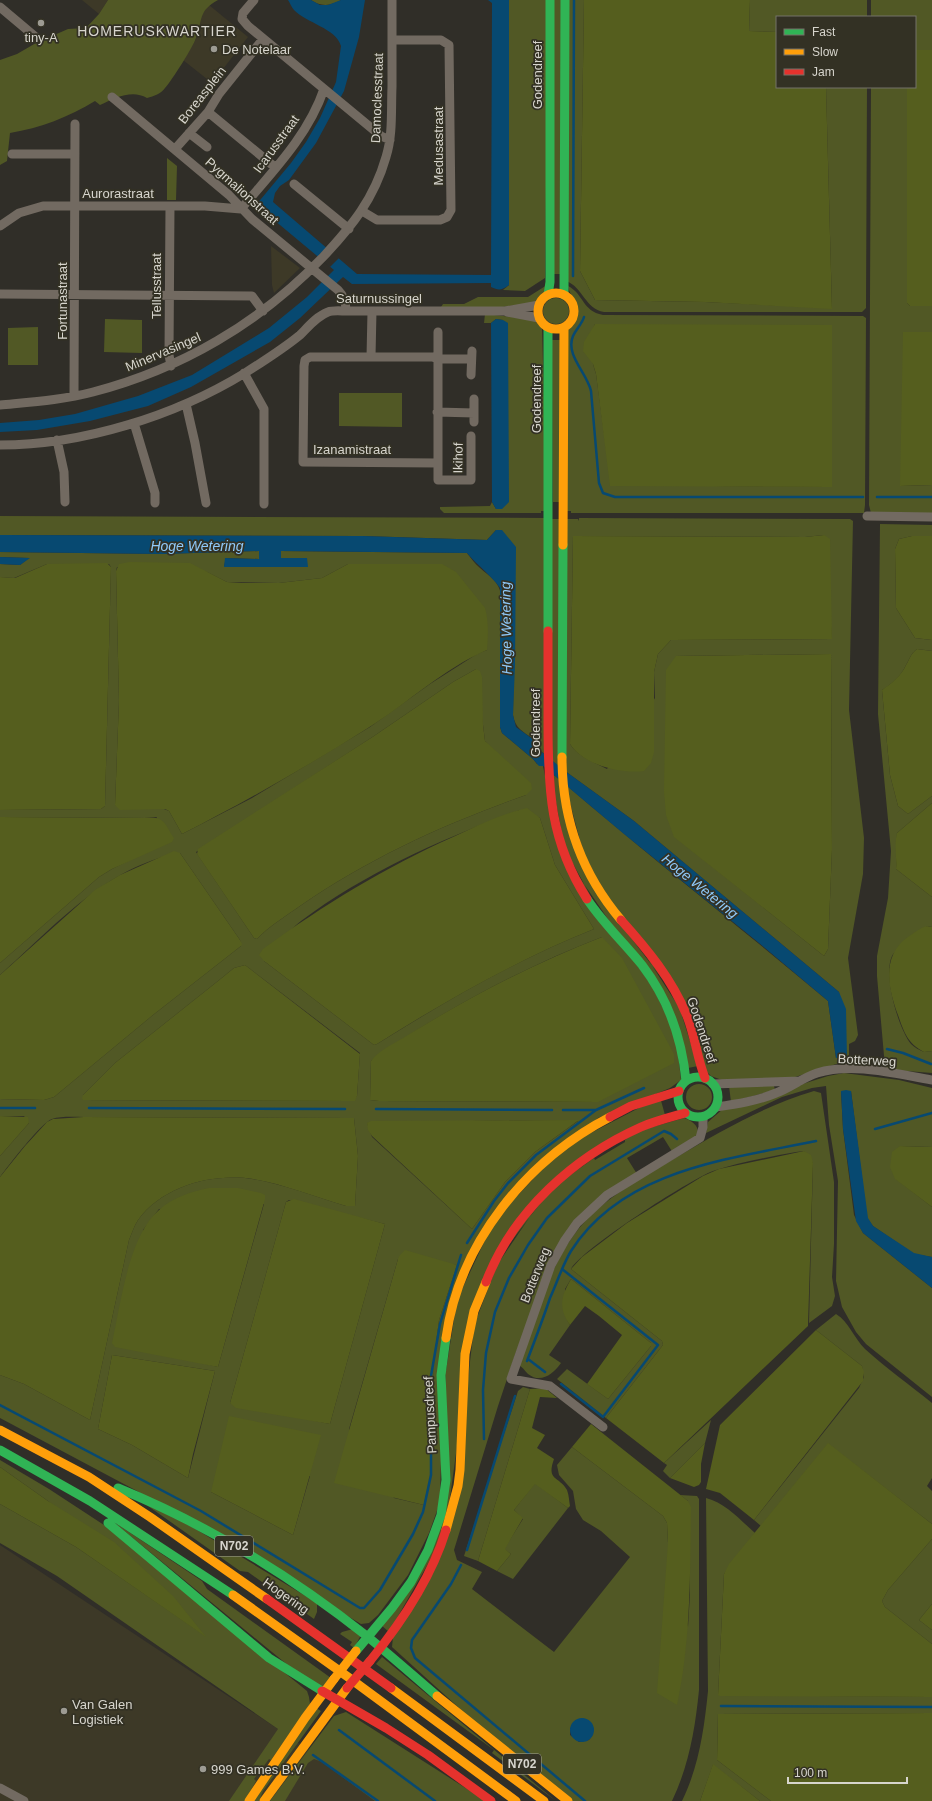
<svg xmlns="http://www.w3.org/2000/svg" width="932" height="1801" font-family="Helvetica,sans-serif">
  <style>
    .built { fill: #3d3927 }
    .green { fill: #515825; fill-rule: evenodd }
    .forest { fill: #555e1e }
    .water { fill: #074971 }
    .pier { fill: #302e28 }
    .lines { fill: none; stroke-linecap: round; stroke-linejoin: round }
    .stream { stroke: #074971; stroke-width: 2.5 }
    .street { stroke: #726a61; stroke-width: 9 }
    .fast { stroke: #30b455; stroke-width: 9 }
    .slow { stroke: #ff9f0a; stroke-width: 9 }
    .jam { stroke: #e5322d; stroke-width: 9 }
    .slow-bridge { stroke: #ff9f0a; stroke-width: 9 }
    .jam-bridge { stroke: #e5322d; stroke-width: 9 }
    .poi-dot { fill: #9d9b93; stroke: #333124; stroke-width: 1.5 }
    .labels { text-anchor: middle; dominant-baseline: central; stroke-width: 3.5; stroke-linejoin: round; paint-order: stroke }
    .shield { fill: #333124; stroke: #a6a49a; stroke-width: 1 }
    .shield-label { font-size: 12px; font-weight: bold; fill: #d7d5cd }
    .poi-label { font-size: 13px; fill: #d7d5cd; stroke: #333124; text-anchor: start }
    .street-label { font-size: 13px; fill: #d7d5cd; stroke: #333124 }
    .neighbourhood-label { font-size: 14px; letter-spacing: 1px; fill: #d7d5cd; stroke: #333124 }
    .water-label { font-size: 14px; font-style: italic; fill: #8fc9f9; stroke: #333124 }
  </style>
  <rect width="100%" height="100%" fill="#302e28"/>
  <path class="built" d="M82,0H108L99,14Z
    M209,5L248,37L212,83L183,60L196,39L202,12Z
    M271,246L300,268L274,293L272,285Z
    M0,1545L278,1729L385,1801H0Z"/>
  <path class="green" d="M108,0H218C198,11 203,19 196,38C193,47 172,80 165,88C161,94 154,96 147,98C132,89 115,98 100,105L95,101C69,117 40,128 10,133L7,161L0,165V60L17,54L36,43L68,29L86,28L99,14Z
    M311,0H341C331,6 321,7 311,0Z
    M509,0H548L545,278L525,291L503,290L509,285Z
    M552,0H562L561,274H551Z
    M566,0H584L580,271L595,300L705,302L832,308L826,87H867L866,308L862,312H604C585,309 583,287 566,281Z
    M750,0H867V17H777V32L749,31Z
    M871,0H932V50H915V17H871Z
    M871,87H907V303L910,306H932V332H904L901,486L932,485V514L871,513L869,505Z
    M167,158L177,166L176,200H167Z
    M547,285L544,293L534,303L495,308L441,307L443,304H464L478,297H528Z
    M568,286C584,294 582,311 603,315L863,316L866,318L865,505L864,513H571V511H565L568,330C576,322 582,311 575,300C571,294 569,292 568,286ZM595,324L832,487L611,485L596,374C591,359 587,339 595,324Z
    M543 311a13 13 0 1 1 26 0a13 13 0 1 1-26 0Z
    M485,314L529,319L535,321L542,328L547,511H541V513H444L440,509V507L490,506L492,502L496,509L503,320L496,319L491,323H484Z
    M105,319L142,320V353L104,352Z
    M38,327V365H8V328Z
    M552,340H561L559,502H553Z
    M339,393H402V427L339,426Z
    M0,516L546,518V755L531,744L534,739C523,732 515,728 513,715L514,645L496,530L487,540L363,536L0,535Z
    M579,518L850,519L853,521L849,710L864,838L863,874L848,958L858,1035L855,1041L849,1044V1060L792,1078L722,1080L711,1076L706,1071L693,1029L586,863L565,784C651,858 741,928 828,1001L836,1058H847L839,992L634,821L565,771V519H578L579,521ZM824,535L832,639L671,640L658,654L654,672L655,698L607,769C594,762 578,757 570,744L573,536L805,537ZM831,654L832,849L828,949L824,956L704,860L676,656Z
    M552,519H559V767L551,760Z
    M880,524L932,525V536H912L899,539L895,549L896,608L915,638L932,640V651L917,649C909,656 911,657 906,665C901,676 892,684 882,690L890,775L898,806L908,814L932,796V803L897,833C896,846 897,857 896,869L932,897V927L927,926C920,932 895,950 892,956C883,975 898,1028 911,1044C914,1047 919,1050 924,1052L932,1051V1073L894,1070L885,1067L877,976V956L888,898L891,851L878,714Z
    M259,551V559L226,558L224,566L261,565L281,558V551L467,553C471,558 475,564 480,568C490,577 499,581 501,595L500,727L502,733L533,759L537,764L543,766L560,849L647,976L676,1035L681,1080L670,1088L598,1118L502,1201L447,1315L443,1494L429,1533L408,1575L378,1615L369,1623L361,1624L139,1492L0,1418V1375L24,1384L90,1420L129,1240C132,1233 134,1226 138,1220C163,1186 212,1173 252,1179C284,1184 315,1197 346,1206H355L358,1156L354,1118L84,1117C74,1117 61,1116 52,1119C42,1122 8,1166 0,1177V1156L29,1123L24,1116H0V1099L44,1100L54,1097L153,1015L241,946L240,940L180,853C106,866 54,927 0,975V963L99,877L112,869L134,858L157,817L145,818L0,817V810L101,809L105,806L111,567L109,564H47L14,578L0,577V564L20,565L29,558L0,557V552L162,554ZM348,564L487,650L477,654L430,684L370,727L252,798L182,834L169,811L164,809L115,805L119,701L116,571L117,567L207,572L227,582L279,583L322,578ZM476,669L485,741L526,795C447,823 369,858 300,906C286,916 269,926 257,939L254,938L196,852L374,736L453,682ZM520,810L540,818L555,865L594,929C518,959 446,1001 377,1044L374,1045L264,961C276,948 287,932 301,921C366,872 444,838 520,810ZM602,937L598,1102L379,1101L370,1100L371,1061C441,1011 522,968 602,937ZM245,965L360,1053L357,1096L352,1101L83,1100V1095L115,1063L218,981L234,968ZM525,1120L578,1121L535,1152L505,1182L472,1229L372,1137L367,1123ZM289,1200L385,1224L330,1424L230,1403L286,1202ZM264,1204L218,1367L202,1363L143,1230L159,1209ZM398,1259L457,1265L439,1320L433,1366L434,1430L424,1505L394,1498L349,1429ZM112,1355L215,1371L188,1478L132,1445L98,1429ZM310,1476L293,1535L211,1492Z
    M550,772L559,779L565,817L619,922L676,997L698,1066L688,1068L675,1018L601,915L565,849Z
    M844,1073L899,1080L932,1088V1147L900,1146L896,1179L932,1207V1257L914,1254L873,1226L867,1218L851,1091L841,1092L843,1129L854,1215L863,1233L932,1288V1397L866,1344L856,1332L842,1307L836,1281L838,1181L829,1125L826,1086L812,1088L782,1097L706,1133L708,1122L723,1109L828,1076Z
    M686 1097a13 13 0 1 1 26 0a13 13 0 1 1-26 0Z
    M729,1086H774L775,1090L731,1102Z
    M814,1091L821,1093L834,1182V1244L832,1277L835,1296L832,1306L809,1323L813,1163L804,1151L796,1152C769,1157 739,1162 713,1171C689,1180 582,1249 571,1269L662,1341L663,1345L606,1418L557,1379L567,1369L608,1399L651,1346V1343L571,1279L565,1289L567,1320L570,1325L549,1355L561,1363C553,1374 541,1384 528,1374C524,1370 523,1367 518,1365C532,1326 546,1277 569,1242C595,1202 638,1180 677,1157C721,1131 764,1106 814,1091Z
    M660,1097L665,1115L559,1174L478,1293L457,1473L437,1548L389,1632L381,1625L439,1532L443,1390L457,1300L494,1221L562,1148Z
    M684,1118C692,1121 699,1125 698,1135L673,1153L663,1137L627,1158L637,1174L569,1232L516,1352L498,1406L454,1550L457,1560L482,1572L472,1589L554,1652L630,1557L601,1531L583,1520L576,1509L573,1491L559,1475L557,1465L572,1447L663,1516L667,1523L668,1543L688,1627L690,1594L688,1501L680,1495L697,1496L699,1499V1690C695,1730 689,1765 672,1801H572L490,1736L392,1647L393,1637L444,1542L473,1328L501,1255L551,1189L594,1158L595,1160L625,1142V1140L635,1132ZM587,1720C595,1725 595,1733 589,1740L579,1742L570,1735V1729L575,1721Z
    M836,1314C849,1322 854,1338 865,1349C886,1368 910,1385 932,1403V1478L927,1486L932,1491V1524L828,1444L761,1526L754,1520L859,1388L864,1377L862,1366L816,1330Z
    M523,1387L530,1389L478,1561L464,1556L518,1391Z
    M711,1420L705,1443L670,1478L663,1471L667,1465L664,1463Z
    M0,1460L49,1489L104,1525L307,1691L309,1697L310,1704L271,1760L269,1759L254,1779L256,1781L245,1801H229L278,1729L57,1576L0,1543V1504L76,1547L204,1635L48,1501L0,1467Z
    M535,1483L568,1508L513,1579L497,1571L511,1554L504,1549L523,1519L514,1510Z
    M706,1498C726,1503 740,1520 755,1533L724,1574L718,1695L932,1697V1713L718,1714L717,1760L771,1801H760L713,1765L700,1801H682C699,1766 704,1730 708,1691Z
    M141,1501L179,1519L317,1603V1612L314,1619L248,1572L240,1571Z
    M111,1520L202,1581L207,1589L331,1678L323,1689L289,1666Z
    M932,1539V1604L919,1620L932,1630V1644L885,1607L882,1601L888,1590Z
    M353,1629L361,1635L354,1648L350,1645L352,1642L340,1634L342,1632Z
    M382,1657L556,1801L492,1753L494,1750L376,1664Z
    M316,1708L321,1711L263,1791L259,1801H252Z
    M346,1712L486,1801H375L322,1762L314,1759L308,1763L285,1801H270L334,1716Z"/>
  <path class="forest" d="M584,0H750L749,31L777,32V87H826L832,309L705,302L595,300L580,271Z
    M915,50H932V306H910L907,303V87H915Z
    M595,324L832,325V487L610,486L596,374L593,364L583,351L584,342Z
    M903,332H932V485L900,486Z
    M824,535L830,539L832,639L671,640L658,654L654,672V752L651,763L644,771C621,774 583,765 570,744L573,536L805,537Z
    M912,536H932V640L915,638L896,608L895,549L899,539Z
    M130,562L190,563L227,582L242,583H279L322,578L348,564H442L456,572L485,608C489,622 488,636 487,650C443,669 408,703 368,728C308,766 245,802 182,834L169,811L165,809L120,810L115,805L119,701L116,571L119,564Z
    M107,563L111,567L105,806L101,809L0,810V577L15,578L47,564Z
    M917,649L932,651V796L908,814L898,806L890,775L882,690C892,683 901,676 906,665C911,657 909,656 917,649Z
    M831,654L832,849L828,949L824,956L674,837L666,815L664,791L666,670L676,656Z
    M476,669L480,671L482,677L483,725L485,741L531,783L532,789L526,795C447,823 369,858 300,906C286,916 269,926 257,939L254,938L197,854L198,849L374,736L453,682Z
    M932,803V897L896,869C897,857 894,845 897,833Z
    M527,808L540,818L555,865L594,929C519,959 445,1001 377,1044L374,1045L264,961L259,955L263,949C325,904 384,868 453,837C477,826 501,814 527,808Z
    M0,817L145,818C165,816 164,823 174,838L172,842L112,869L99,877L0,963Z
    M174,851L180,853L240,940L242,944L241,946L153,1015L54,1097L44,1100L0,1099V975L95,890L120,875Z
    M927,926L932,927V1051L924,1052C907,1043 904,1032 898,1015C888,988 881,956 908,937C915,932 920,928 927,926Z
    M602,937L622,958L674,1054V1063L598,1102L379,1101L370,1100L371,1061C379,1050 397,1042 408,1035C469,997 535,963 602,937Z
    M245,965L360,1054L357,1096L355,1101L83,1100L82,1098L83,1095L115,1063L218,981L234,968Z
    M0,1116L28,1117L29,1123L0,1156Z
    M84,1117L354,1118L358,1156L355,1206H346C315,1197 284,1184 253,1179C212,1173 163,1186 138,1220C134,1226 132,1233 129,1240L90,1420L24,1384L0,1375V1177L25,1146L47,1122L53,1119Z
    M579,1120L535,1152L505,1182L472,1229L372,1136L368,1130L367,1123L371,1121Z
    M900,1146L932,1147V1207L895,1179L890,1167L892,1152Z
    M804,1151L811,1155L813,1163L808,1326L664,1463L606,1418L663,1345L662,1341L571,1269L582,1257L627,1223L703,1176L719,1169Z
    M209,1188H238L261,1193L265,1195V1199L218,1367L115,1347L112,1343C121,1304 128,1237 159,1210C173,1197 191,1192 209,1188Z
    M294,1199L385,1224L330,1424L236,1408L230,1403L286,1202Z
    M405,1250L457,1265L439,1320L433,1366L434,1430L431,1467L424,1505L334,1483L398,1259L400,1255Z
    M571,1279L651,1343V1346L608,1399L587,1384L622,1335L599,1316L585,1306L570,1325C558,1308 561,1296 571,1279Z
    M816,1330L862,1366L864,1372L863,1381L754,1520L720,1493L706,1489L720,1425Z
    M112,1355L215,1371L193,1454L188,1478L132,1445L98,1429Z
    M545,1388L557,1398L540,1397L532,1428L545,1435L537,1448L554,1459C546,1481 559,1476 567,1490C569,1495 569,1501 570,1506L568,1508L535,1484L514,1510L523,1518L505,1549L511,1554L497,1571L478,1561L530,1389Z
    M229,1416L321,1435L293,1535L211,1492Z
    M591,1424L688,1501L691,1507C690,1573 691,1640 677,1705L657,1693L668,1543L667,1523L663,1516L572,1447Z
    M705,1443L701,1464V1482L699,1485L694,1487L670,1478Z
    M828,1443L932,1524V1539L888,1590L882,1601L885,1607L932,1644V1697L720,1696L718,1695L724,1574L729,1564Z
    M0,1467L48,1501L114,1542L173,1596L206,1637L76,1547L0,1504Z
    M932,1604V1630L919,1620Z
    M932,1713V1801H771L717,1760L718,1714Z
    M713,1764L760,1801H700Z"/>
  <path class="water" d="M288,0H311L320,5H328L341,0H365L359,37L344,91L316,143L289,180L280,186L275,193L273,202L357,274L491,275L492,3L488,0H509V285C502,290 499,291 491,287V283L352,284L343,277L300,318L270,342L191,387L148,406L90,421L37,430L0,432V423L39,420L75,414L138,396L192,375L269,328L307,297L334,270L256,205L291,163L306,142L320,118L336,82L341,46C336,28 306,23 294,10C292,8 290,3 288,0Z
    M496,319L503,320L508,323L509,502L502,509H496L492,502L491,323Z
    M496,530H502L516,547L515,665L513,715L516,727L534,740L532,744L565,771L634,821L839,992L846,1009L847,1058H836L828,1001L759,943L624,834L543,766H539L533,759L502,733L500,727V588C491,575 478,566 467,553L281,551V558H307L308,567H224L225,558L259,559V551L162,554L0,552V535L363,536L487,540Z
    M0,557L30,558L20,565L0,564Z
    M846,1090L851,1091L868,1218L873,1226L914,1253L932,1257V1288L863,1233L856,1221L843,1129L841,1091Z
    M570 1730a12 12 0 1 1 24 0a12 12 0 1 1-24 0Z"/>
  <path class="pier" d="M328,246L340,257L330,267L317,257Z"/>
  <g class="lines">
    <path class="stream" d="M573,276L574,0
      M584,317C582,324 576,329 573,336C565,355 587,373 591,391L599,483L603,493L615,497H863
      M877,497H932
      M887,1049L903,1053L931,1064
      M0,1108H35
      M89,1108L345,1109
      M376,1109L552,1110
      M563,1110H596
      M875,1129L932,1113
      M467,1243L494,1201L508,1183L536,1155L596,1110L644,1088
      M528,1359L545,1372
      M527,1361C535,1340 543,1319 550,1298C557,1283 562,1266 571,1251C623,1169 730,1159 816,1141
      M561,1384L603,1417L658,1345L562,1269
      M0,1405L201,1511L360,1608H364L380,1590L413,1534L423,1512L431,1475V1376L440,1324L461,1255
      M484,1439L483,1390L486,1353L495,1312L509,1278L528,1245L547,1218L590,1176L664,1131L671,1134L677,1139
      M467,1550L515,1396
      M461,1565L451,1584L412,1640L411,1648L415,1658L585,1801
      M721,1706L932,1707
      M339,1730L435,1801
      M313,1755L378,1801"/>
    <path class="street" d="M254,0L243,13L242,19L248,26L381,136L390,140
      M0,7L38,39
      M112,97L229,195L252,219L338,290C344,296 346,302 346,311
      M208,112L276,168
      M189,133L207,147
      M175,149L208,112L219,94L263,39
      M12,154H75
      M294,184L349,229
      M170,206L169,355L171,366
      M362,211L377,220H440L447,217L451,210L449,45L441,40H392
      M0,226L19,213L43,206H205L241,209C272,172 308,136 324,89
      M0,294L252,296L263,311
      M507,312L539,318
      M438,332V359H471
      M310,357H433L438,359V463L303,462L304,366L305,360Z
      M371,357L372,311
      M244,373L264,409V504
      M471,375L472,351
      M74,396L75,124
      M186,404L195,443L206,503
      M0,405C31,402 63,400 93,392C181,369 260,323 323,257C352,226 374,199 386,157C393,135 391,111 392,87C392,58 392,29 392,0
      M437,412L474,413
      M474,422V399
      M134,423L155,493V503
      M57,440L64,472L65,502
      M0,445C82,445 175,416 245,373C264,361 283,349 300,335C308,327 317,316 328,312C333,310 341,311 346,311H505L539,305
      M438,463V480H471V436
      M867,516L932,517
      M713,1084L800,1081
      M716,1107C737,1104 757,1101 776,1093C790,1088 802,1078 817,1073C853,1062 896,1074 932,1080
      M603,1427L550,1386L511,1379L551,1265L565,1240L577,1223L607,1195L700,1138L703,1127V1118
      M0,1788L24,1801"/>
    <path class="fast" d="M548,295L550,282V0
      M564,295L565,0
      M548,328V631
      M562,757L563,545
      M587,899C603,923 624,943 642,965C668,999 682,1039 686,1081
      M678 1097a20 20 0 1 1 40 0a20 20 0 1 1-40 0Z
      M0,1450L90,1501L233,1595
      M118,1488C208,1525 291,1576 368,1637C391,1656 414,1676 437,1696
      M108,1523L269,1658L322,1691
      M356,1651L392,1608L411,1582L428,1550L441,1515L446,1480L441,1375L446,1338"/>
    <path class="slow" d="M538 311a18 18 0 1 1 36 0a18 18 0 1 1-36 0Z
      M563,545L564,328
      M562,757C562,818 582,874 621,920
      M446,1338C459,1243 527,1160 610,1117
      M0,1430L89,1477L150,1517L267,1599
      M446,1530L458,1486L460,1470L465,1354L474,1311L486,1282
      M233,1595L348,1677L516,1801
      M391,1688L544,1801
      M437,1696L568,1801
      M249,1801L305,1718L334,1679
      M264,1801L347,1688"/>
    <path class="jam" d="M548,631C548,662 548,693 548,723C548,790 550,841 587,899
      M621,920C647,949 672,979 687,1016C695,1036 697,1058 705,1078
      M610,1117L631,1106L679,1091
      M486,1282C513,1211 574,1157 641,1127C655,1121 671,1117 685,1113
      M267,1599L391,1688
      M370,1661C402,1622 431,1579 446,1530
      M322,1691L386,1728L428,1755L491,1801"/>
    <path class="slow-bridge" d="M334,1679L356,1651"/>
    <path class="jam-bridge" d="M347,1688L370,1661"/>
  </g>
  <g class="poi-dot">
    <circle cx="41" cy="23" r="4"/>
    <circle cx="214" cy="49" r="4"/>
    <circle cx="64" cy="1711" r="4"/>
    <circle cx="203" cy="1769" r="4"/>
  </g>
  <g class="labels">
    <g class="shield">
      <rect x="215" y="1536" width="38" height="20" rx="3"/>
      <rect x="503" y="1754" width="38" height="20" rx="3"/>
    </g>
    <g class="shield-label">
      <text x="234" y="1546">N702</text>
      <text x="522" y="1764">N702</text>
    </g>
    <g class="poi-label">
      <text x="41" y="37" text-anchor="middle">tiny-A</text>
      <text x="222" y="49">De Notelaar</text>
      <text x="72" y="1704">Van Galen<tspan x="72" dy="15">Logistiek</tspan></text>
      <text x="211" y="1769">999 Games B.V.</text>
    </g>
    <g class="street-label">
      <text transform="translate(537 75) rotate(-90)">Godendreef</text>
      <text transform="translate(202 95) rotate(-52)">Boreasplein</text>
      <text transform="translate(377 98) rotate(-88)">Damoclesstraat</text>
      <text transform="translate(276 144) rotate(-54)">Icarusstraat</text>
      <text transform="translate(438 146) rotate(-90)">Medusastraat</text>
      <text transform="translate(242 191) rotate(42)">Pygmalionstraat</text>
      <text x="118" y="193">Aurorastraat</text>
      <text transform="translate(156 286) rotate(-90)">Tellusstraat</text>
      <text x="379" y="298">Saturnussingel</text>
      <text transform="translate(62 301) rotate(-90)">Fortunastraat</text>
      <text transform="translate(163 352) rotate(-23)">Minervasingel</text>
      <text transform="translate(536 399) rotate(-90)">Godendreef</text>
      <text x="352" y="449">Izanamistraat</text>
      <text transform="translate(458 458) rotate(-89)">Ikihof</text>
      <text transform="translate(535 723) rotate(-90)">Godendreef</text>
      <text transform="translate(702 1030) rotate(72)">Godendreef</text>
      <text transform="translate(867 1060) rotate(3)">Botterweg</text>
      <text transform="translate(535 1275) rotate(-68)">Botterweg</text>
      <text transform="translate(430 1415) rotate(-93)">Pampusdreef</text>
      <text transform="translate(286 1596) rotate(35)">Hogering</text>
    </g>
    <g class="neighbourhood-label">
      <text x="157" y="31">HOMERUSKWARTIER</text>
    </g>
    <g class="water-label">
      <text x="197" y="546">Hoge Wetering</text>
      <text transform="translate(506 628) rotate(-91)">Hoge Wetering</text>
      <text transform="translate(700 886) rotate(39)">Hoge Wetering</text>
    </g>
  </g>
  <rect x="776" y="16" width="140" height="72" fill="#333124" stroke="#757368"/>
  <rect x="784" y="29" width="20" height="6" fill="#30b455" stroke="#757368"/>
  <text x="812" y="36" font-size="12" fill="#d7d5cd">Fast</text>
  <rect x="784" y="49" width="20" height="6" fill="#ff9f0a" stroke="#757368"/>
  <text x="812" y="56" font-size="12" fill="#d7d5cd">Slow</text>
  <rect x="784" y="69" width="20" height="6" fill="#e5322d" stroke="#757368"/>
  <text x="812" y="76" font-size="12" fill="#d7d5cd">Jam</text>
  <path d="M788 1777v6h119v-6" fill="none" stroke="#d7d5cd" stroke-width="2"/>
  <text x="794" y="1777" font-size="12" fill="#d7d5cd" stroke="#333124" stroke-width="3" paint-order="stroke">100 m</text>
</svg>
